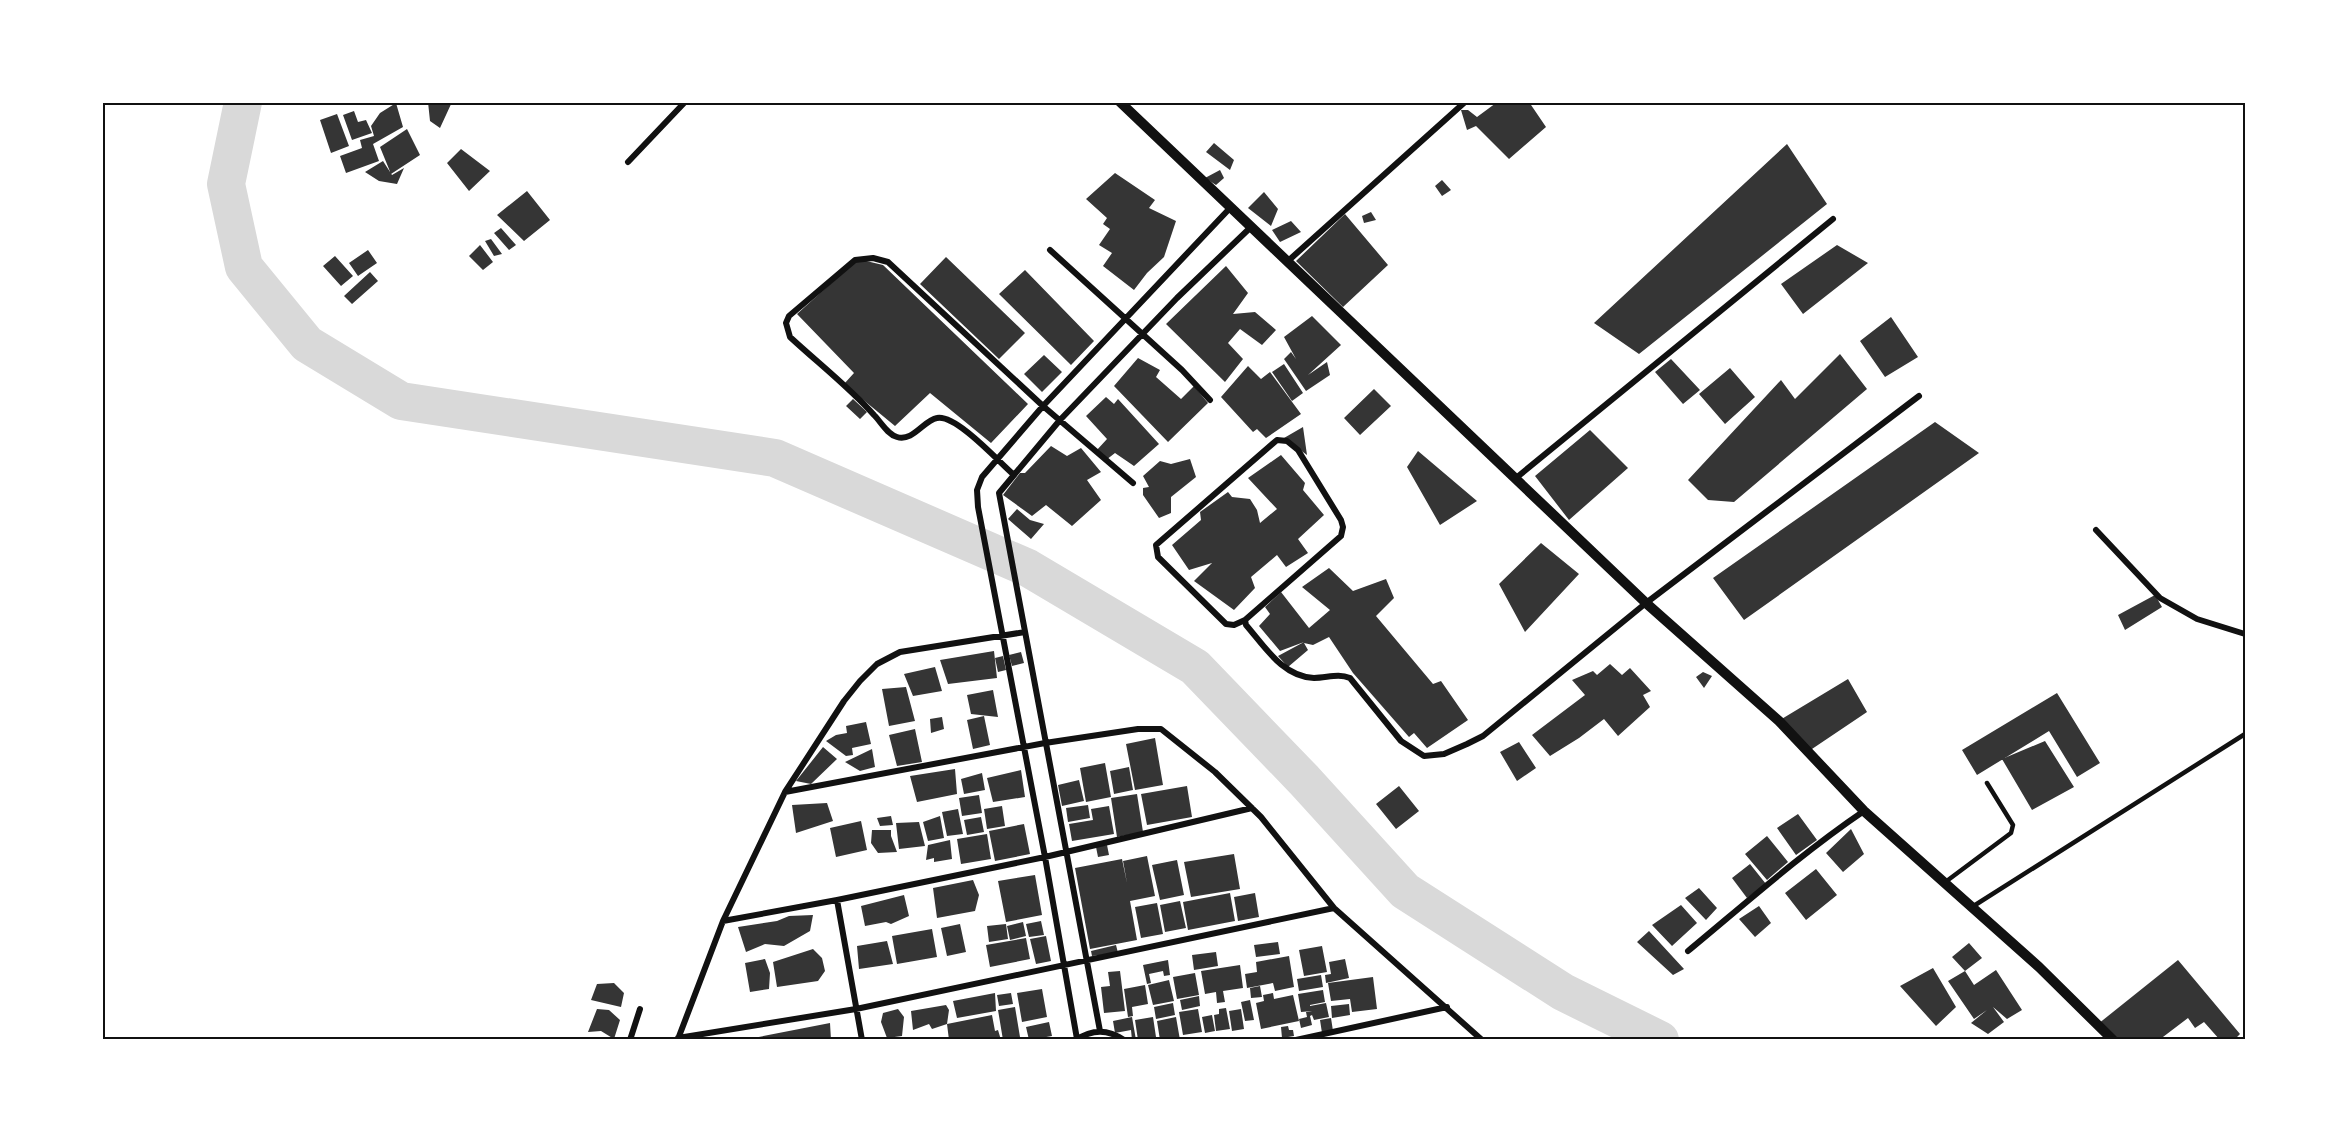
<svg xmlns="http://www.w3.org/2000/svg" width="2347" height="1142" font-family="Overpass,sans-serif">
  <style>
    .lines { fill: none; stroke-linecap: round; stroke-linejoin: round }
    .river { stroke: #d9d9d9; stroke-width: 38 }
    .building { fill: #353535 }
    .service { stroke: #111; stroke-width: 4.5 }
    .minor { stroke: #111; stroke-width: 6 }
    .tertiary { stroke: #111; stroke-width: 10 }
    .neatline { fill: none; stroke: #111; stroke-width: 2 }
  </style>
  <rect width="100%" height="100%" fill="#fff"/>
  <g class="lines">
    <path class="river" d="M243,102L226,184L244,267L307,344L401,401L775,458L1028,568L1195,667L1304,780L1405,891L1563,992L1660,1040"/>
  </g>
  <path class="building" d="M428,102H452L440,128L430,121Z
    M1495,102H1529L1546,127L1509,159L1476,126L1467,130L1461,110H1468L1477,117L1496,103Z
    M396,103L403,127L373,144L379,161L346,173L340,156L362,148L360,140L374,136L371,126L380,113Z
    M354,111L358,122L366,120L372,133L352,140L343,115Z
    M337,114L349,146L331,153L320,120Z
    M407,129L420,155L391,174L380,147Z
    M1214,143L1234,160L1230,170L1206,152Z
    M1787,144L1827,204L1639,354L1594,323Z
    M461,149L490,171L469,191L447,163Z
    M383,161L392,175L404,168L397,184L379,181L365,172Z
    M1220,170L1224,178L1216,185L1205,178Z
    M1115,173L1155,200L1149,208L1176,221L1164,257L1147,273L1134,290L1103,266L1112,253L1099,245L1110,229L1103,224L1107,218L1086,199Z
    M1442,180L1451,190L1442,196L1435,186Z
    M527,191L550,220L524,241L497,215Z
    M1264,192L1278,209L1271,226L1248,208Z
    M1371,212L1376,220L1364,223L1362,216Z
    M1345,214L1388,265L1343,307L1296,261Z
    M1291,221L1301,232L1280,242L1272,230Z
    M501,228L516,245L509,250L494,233Z
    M491,239L502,254L494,256L485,241Z
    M480,245L493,262L483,270L469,256Z
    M1837,245L1868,263L1803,314L1781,284Z
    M368,250L377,263L358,276L349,263Z
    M335,256L353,276L341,286L323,266Z
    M946,257L1025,333L999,359L920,284Z
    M858,259L883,265L1028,404L991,443L930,393L895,426L844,384L854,373L797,314Z
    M1226,266L1248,293L1233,314L1255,312L1276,330L1262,345L1240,329L1228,343L1243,359L1225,382L1166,324Z
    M1025,270L1094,341L1071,365L999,294Z
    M370,272L378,281L352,304L344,296Z
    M1312,316L1341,345L1308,375L1327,362L1330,375L1306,391L1284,359L1291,352L1296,359L1284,337Z
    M1891,317L1918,357L1885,377L1860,341Z
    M1840,354L1867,389L1734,502L1708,500L1688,480L1781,380L1795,399Z
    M1044,355L1062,372L1042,392L1024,374Z
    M1138,358L1160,370L1156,377L1181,399L1194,386L1208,403L1168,442L1114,386Z
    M1671,359L1700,390L1683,404L1655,372Z
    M1284,364L1303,393L1292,401L1272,372Z
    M1248,366L1261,379L1270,372L1301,414L1266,438L1257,429L1253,432L1221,397Z
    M1730,368L1755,397L1725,424L1699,394Z
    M1374,389L1391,406L1360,435L1344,418Z
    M1106,397L1114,404L1118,399L1159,444L1134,466L1115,453L1106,460L1096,451L1107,439L1086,416Z
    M853,399L867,412L860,419L846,406Z
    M1935,422L1979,453L1744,620L1713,578Z
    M1303,427L1307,455L1284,438Z
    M1590,430L1628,468L1569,520L1535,476Z
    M1051,446L1067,456L1081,448L1101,472L1087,480L1101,500L1072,526L1046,505L1032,516L1003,495L1020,473H1025Z
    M1418,451L1477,501L1440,525L1407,467Z
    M1281,455L1305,483L1303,490L1324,515L1298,539L1308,553L1286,567L1277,555L1251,577L1255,588L1234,610L1194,581L1212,563L1189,570L1172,545L1201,520L1200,512L1228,492L1232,497L1250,499L1257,510L1260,523L1277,509L1248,478Z
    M1190,459L1196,477L1171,497V513L1159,518L1143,495V488L1149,487L1143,476L1160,461L1171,464Z
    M1017,509L1030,520L1044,524L1031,539L1008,519Z
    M1541,543L1579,574L1525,632L1499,584Z
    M1329,568L1353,591L1386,579L1394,598L1376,616L1433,684L1441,681L1468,720L1427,748L1414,733L1409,737L1353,673L1329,637L1313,645L1304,643L1308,650L1288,667L1278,656L1304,642L1280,651L1259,626L1270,614L1265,607L1281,592L1309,628L1330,610L1302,587Z
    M2155,595L2162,607L2125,630L2118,615Z
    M994,651L997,678L948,684L940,660Z
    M1021,652L1024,663L1012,666L1009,655Z
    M1003,656L1006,670L998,672L995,658Z
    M1610,664L1622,675L1630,668L1651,691L1643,695L1650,707L1618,736L1604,719L1579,738L1550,756L1532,735L1585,695L1572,680L1593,671L1597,675Z
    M935,667L942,691L913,696L904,674Z
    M1703,672L1712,676L1704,688L1696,677Z
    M1848,679L1867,712L1809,751L1780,720Z
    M906,687L915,721L889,726L882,689Z
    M993,690L998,717L971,714L967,695Z
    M2057,693L2100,763L2077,777L2049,731L1977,775L1962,750Z
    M984,716L990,745L973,749L967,720Z
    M942,717L944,729L931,733L930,719Z
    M866,722L871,744L852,748L853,755L846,756L826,741L836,735L847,733L846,726Z
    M915,729L922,762L897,766L889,735Z
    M1155,738L1163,785L1135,790L1126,744Z
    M2045,741L2074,787L2032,810L2002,759Z
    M1519,742L1536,768L1517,781L1500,752Z
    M823,747L837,759L811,784L796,781Z
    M872,749L875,767L860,771L845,762Z
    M1105,763L1111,797L1086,802L1080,768Z
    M1129,767L1133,790L1114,794L1110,771Z
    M955,769L957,794L917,802L910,776Z
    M1021,770L1025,797L993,802L987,778Z
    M982,773L985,790L964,794L961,779Z
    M1079,780L1084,801L1062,806L1058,785Z
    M1187,786L1192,817L1147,825L1141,794Z
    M1399,786L1419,811L1396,829L1376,804Z
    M1137,794L1143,832L1117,837L1111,798Z
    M979,795L982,813L962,816L959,798Z
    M827,803L833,821L796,833L792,805Z
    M1088,805L1090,818L1068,822L1066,808Z
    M1002,806L1005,826L987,829L984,809Z
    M1109,806L1114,834L1072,841L1069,824L1093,820L1091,809Z
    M958,809L963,834L947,836L942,812Z
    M1798,814L1817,840L1796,855L1777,828Z
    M891,816L893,825L880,826L877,818Z
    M940,816L944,838L928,841L923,822Z
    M981,817L984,832L967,835L964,820Z
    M861,821L867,850L836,857L830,828Z
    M919,822L925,846L899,849L896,823Z
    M1024,824L1030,854L995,861L989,831Z
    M1851,829L1864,854L1843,872L1826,853Z
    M872,830H891V836L897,852L878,853L871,843Z
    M987,834L991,859L961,864L957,839Z
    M1767,836L1788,862L1767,880L1745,854Z
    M950,840L952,859L934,862V858L926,860L928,845Z
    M1107,845L1109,855L1098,857L1096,847Z
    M1234,854L1240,889L1191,897L1184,862Z
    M1147,856L1155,896L1130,901L1137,940L1090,949L1075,868L1122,859L1127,883L1123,861Z
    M1177,860L1184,895L1160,900L1152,865Z
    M1750,864L1766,884L1747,898L1732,878Z
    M1816,869L1837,895L1806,920L1785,893Z
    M1035,875L1042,915L1006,922L998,881Z
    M973,880L979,895L975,911L937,918L933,888Z
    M1699,888L1717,908L1706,920L1685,898Z
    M1230,893L1235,921L1188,930L1183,902Z
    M1255,893L1259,917L1238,921L1234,897Z
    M904,895L909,916L891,924L886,922L865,926L861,906Z
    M1180,901L1186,928L1165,932L1160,905Z
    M1157,903L1163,934L1141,938L1135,907Z
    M1681,905L1697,923L1672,946L1652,925Z
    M1759,906L1771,923L1755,937L1739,919Z
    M813,915L810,931L784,946L765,944L746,952L738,927L777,921L789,916Z
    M1041,921L1044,935L1029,937L1026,924Z
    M1023,922L1026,936L1010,940L1007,926Z
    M960,924L966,952L947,956L941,928Z
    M1006,924L1008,939L989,942L987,926Z
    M932,929L937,957L897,964L892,936Z
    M1649,931L1684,969L1673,975L1637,942Z
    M1046,936L1051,961L1036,964L1030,939Z
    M1026,938L1030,959L990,967L986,945Z
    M887,941L893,964L859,969L857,946Z
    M1278,942L1280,954L1256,957L1254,945Z
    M1969,943L1982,958L1965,971L1952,957Z
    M1116,945L1118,953L1092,956L1091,951Z
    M1322,946L1327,972L1304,976L1299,950Z
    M813,949L822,958L825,971L818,981L777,987L773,962Z
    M1216,952L1218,966L1194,970L1192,955Z
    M1289,956L1294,987L1275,991L1273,983L1247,988L1245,974L1257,972L1256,962Z
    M765,959L770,973L769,989L750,992L745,963Z
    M1345,959L1349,978L1326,983L1325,975L1331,974L1329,962Z
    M1168,960L1170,975L1164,976L1163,971L1149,974L1151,983L1147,984L1143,965Z
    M2178,960L2240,1034L2234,1040H2220L2204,1022L2195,1028L2188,1018L2159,1040H2116L2098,1024Z
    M1240,965L1243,988L1223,991L1225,1002L1217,1003L1216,992L1205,994L1201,971Z
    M1933,968L1956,1007L1936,1026L1900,986Z
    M1996,970L2022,1010L2007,1019L1993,1007L2004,1022L1988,1034L1971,1023L1987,1010L1974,1019L1948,981L1965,971L1974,985Z
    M1120,971L1125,1011L1104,1013L1101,987L1110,986L1108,972Z
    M1195,973L1199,995L1177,999L1173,977Z
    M1321,975L1323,987L1299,991L1297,979Z
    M1373,977L1377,1009L1352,1012L1350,999L1331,1001L1328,983Z
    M1169,980L1174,1001L1153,1005L1148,985Z
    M614,983L624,993L621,1007L591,1000L597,984Z
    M1145,985L1148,1004L1132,1007L1133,1016L1128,1017L1124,989Z
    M1260,986L1262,997L1251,998L1250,988Z
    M1042,989L1047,1017L1022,1022L1017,993Z
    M1323,990L1325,1002L1310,1005V1006L1326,1003L1329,1017L1314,1020L1312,1015L1310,1016L1312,1025L1301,1028L1299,1019L1307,1017L1306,1012L1312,1011L1301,1012L1298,994Z
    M995,993L996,1011L957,1018L953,1001Z
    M1011,993L1013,1004L999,1006L997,995Z
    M1273,993L1274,999L1293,995L1299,1021L1261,1029L1256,1003L1264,1001L1263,995Z
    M1199,996L1200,1006L1182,1010L1180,1000Z
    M1250,1000L1254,1020L1245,1021L1241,1002Z
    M1173,1003L1175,1015L1156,1019L1154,1007Z
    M1349,1004L1350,1015L1332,1018L1331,1006Z
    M946,1005L949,1010L947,1024L992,1015L995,1031L998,1030L1001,1040H949L947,1024L932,1029L929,1024L913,1030L911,1011Z
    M1015,1007L1020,1037L1003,1040L998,1010Z
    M1226,1008L1230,1029L1216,1031L1214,1015L1219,1014V1009Z
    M597,1009L609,1010L620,1020L614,1039L601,1031L588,1032Z
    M898,1009L904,1017L902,1036L887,1038L881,1022L883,1013Z
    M1198,1009L1202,1032L1183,1035L1179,1012Z
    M1241,1009L1244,1029L1232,1031L1229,1011Z
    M1212,1015L1215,1031L1205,1033L1202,1017Z
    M1132,1017L1136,1040H1132L1131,1030L1115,1033L1113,1021Z
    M1153,1017L1156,1037L1138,1040L1135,1020Z
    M1176,1017L1180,1040H1160L1157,1021Z
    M1331,1018L1333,1031L1322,1033L1320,1020Z
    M1049,1022L1052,1036L1029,1040L1026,1027Z
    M830,1023L831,1040H748V1039Z
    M1288,1026L1289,1030H1293L1294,1036L1282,1038L1281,1027Z"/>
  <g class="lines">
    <path class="service" d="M1944,883L2011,833L2013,825L1987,783
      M1972,907L2245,734"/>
    <path class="minor" d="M628,162L685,102
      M1050,250L1182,370L1210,400
      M1288,261L1465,102
      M1277,440L1287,441L1298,450L1341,520L1343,527L1341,536L1245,620L1234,625L1226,624L1158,557L1156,545Z
      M1013,474C999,462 956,414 937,418C924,420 913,442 897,437C887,434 881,422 874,415C849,387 818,363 790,337L786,323L789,316L855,260L873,258L888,262L1043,406L1133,483
      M1516,478L1833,219
      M2096,530L2160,598L2197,619L2245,634
      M1245,620L1246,625C1265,647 1283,677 1314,678C1327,678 1338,673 1350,678L1401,741L1424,756L1444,754L1467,744L1483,736L1646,603L1919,396
      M785,792L1045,743L1138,729H1161L1215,772L1261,817L1334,908L1482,1040
      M837,900L862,1040
      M723,921L837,900L1045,857L1252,808
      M1688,951C1746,903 1802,853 1864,811
      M1100,1031L999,493L1060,420L1177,298L1251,227
      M678,1038L856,1009L1334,908
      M678,1039L723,921L785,792L844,701L860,681L877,664L900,652L1025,632
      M1077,1039L1045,857L978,507L977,490L982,477L1043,406L1231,207
      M630,1040L640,1009
      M1076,1040C1092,1029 1108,1029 1124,1040
      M1296,1040L1447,1007"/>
    <path class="tertiary" d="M1120,102L1646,603L1779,721L1864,811L2039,967L2113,1040"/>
  </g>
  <rect width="2347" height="1142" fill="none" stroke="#ffffff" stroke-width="207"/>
  <rect x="104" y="104" width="2140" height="934" class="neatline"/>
</svg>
